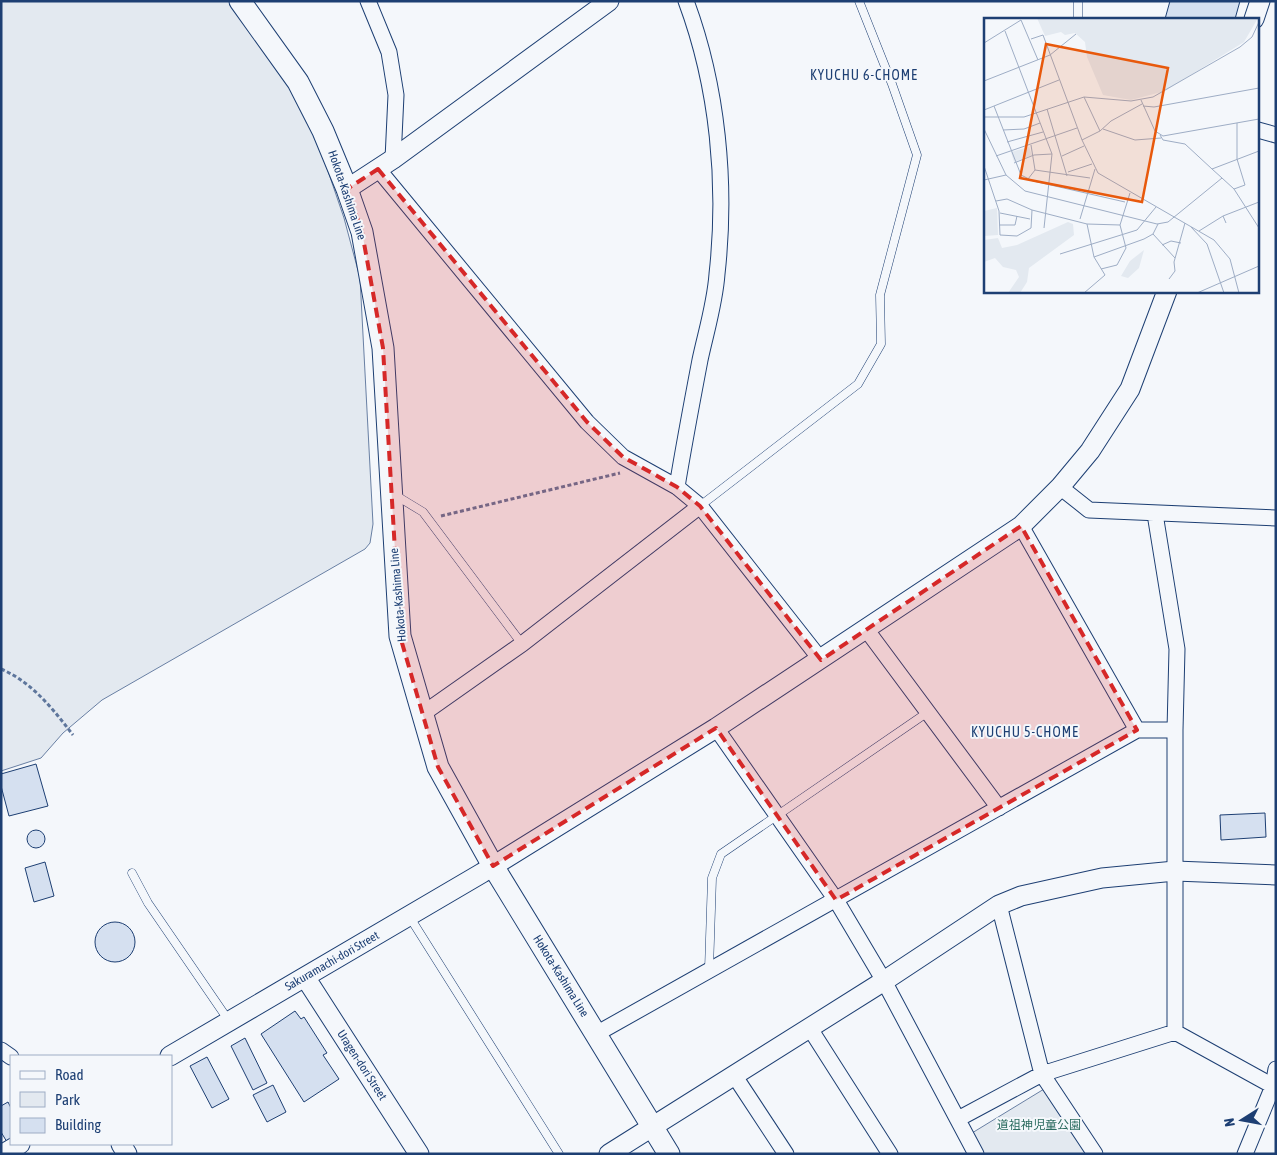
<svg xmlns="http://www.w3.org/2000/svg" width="1277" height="1155" font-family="'Asap Condensed','Noto Sans JP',sans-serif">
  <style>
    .green { fill: #e3e9f0; stroke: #687fa3 }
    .building { fill: #d5e0f0; stroke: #1d3f73 }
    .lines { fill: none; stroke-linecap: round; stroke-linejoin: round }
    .service-casing { stroke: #1d3f73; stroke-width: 9 }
    .minor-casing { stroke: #1d3f73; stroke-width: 17 }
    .tertiary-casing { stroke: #1d3f73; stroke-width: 21 }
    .secondary-casing { stroke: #1d3f73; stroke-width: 23 }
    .path { stroke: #5e769c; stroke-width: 3; stroke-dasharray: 4 2.5; stroke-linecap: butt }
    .service { stroke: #f4f7fb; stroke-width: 8 }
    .minor { stroke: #f4f7fb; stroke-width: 15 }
    .tertiary { stroke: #f4f7fb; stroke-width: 19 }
    .secondary { stroke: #f4f7fb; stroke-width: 21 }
    .marked { fill: #d62828; fill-opacity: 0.2; stroke: #d62828; stroke-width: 4; stroke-dasharray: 10 6; stroke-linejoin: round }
    .labels { text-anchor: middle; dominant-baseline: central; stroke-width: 4; stroke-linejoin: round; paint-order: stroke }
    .street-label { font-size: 12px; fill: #1d3f73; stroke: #f4f7fb }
    .park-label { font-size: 12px; fill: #2c6c60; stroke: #f4f7fb }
    .neighbourhood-label { font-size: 14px; letter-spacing: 1px; fill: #1d3f73; stroke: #f4f7fb }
    .inset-road { fill: none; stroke: #9eadc5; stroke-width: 1 }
    .view { fill: #e8590c; fill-opacity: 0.15; stroke: #e8590c; stroke-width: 2.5 }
    .inset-edge { fill: none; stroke: #1d3f73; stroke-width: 2.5 }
  </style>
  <rect width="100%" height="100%" fill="#f4f7fb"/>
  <path class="green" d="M1,1H229L291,89L316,136L344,218L360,278L373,524L370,543L365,549L102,700L63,733L41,758L1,771Z
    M1049,1086L1088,1154H983L972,1133Z"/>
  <path class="building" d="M1170,1H1240L1235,19H1165Z
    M36,764L48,806L9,816L1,786V774Z
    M1265,813L1266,837L1221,840L1220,815Z
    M27 839a9 9 0 1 1 18 0a9 9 0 1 1-18 0Z
    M45,862L54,896L34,902L25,868Z
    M95 942a20 20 0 1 1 40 0a20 20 0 1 1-40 0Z
    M295,1011L301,1019L304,1017L327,1053L323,1055L339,1079L304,1102L261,1034Z
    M245,1038L267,1083L253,1090L231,1046Z
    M207,1057L229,1099L212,1108L190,1066Z
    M273,1085L286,1112L267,1122L253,1095Z
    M8,1102L11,1108V1140L7,1142L1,1132V1106Z"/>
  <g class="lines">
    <defs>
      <path id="service" d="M1078,19V1
        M395,495L423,512L522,644
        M700,506L858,384L881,344L880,295L917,155L892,84L859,1
        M132,873L148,903L229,1021
        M409,916L559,1154
        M709,969L712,878L721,854L928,712"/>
      <path id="minor" d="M368,1L389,52L396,95L393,159
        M1258,130L1276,135
        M378,169L587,422L623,457L677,487L700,506L522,644L421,715
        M677,487C684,444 692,402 700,360C706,332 715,303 717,274C727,184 718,87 686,1
        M1060,487L1089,510L1276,518
        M700,506L821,660
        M1155,514L1177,649L1175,730V1032
        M1021,526L1137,730
        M866,629L999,808
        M716,728L836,900L884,981L976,1154
        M999,905L1042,1074L1095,1154
        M809,1027L890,1154
        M596,1034L1137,730H1175
        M1,1050L11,1057
        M734,1075L786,1154
        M958,1119L1042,1074L1175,1032L1273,1086
        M1245,1154L1273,1086L1276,1069"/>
      <path id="tertiary" d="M1254,19L1260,1
        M347,189L393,159L609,1
        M305,977L419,1154
        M170,1056L482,873L716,728L1021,526L1060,487L1090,451L1130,389L1167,291
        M121,1144L127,1154
        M3,1154L20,1144
        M609,1154L884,981L999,905L1021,896L1102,878L1175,871L1276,875"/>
      <path id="secondary" d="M240,1L298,82L323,131L347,189L362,232L383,348L400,636L438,767L493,866L669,1154"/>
    </defs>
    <use href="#service" class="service-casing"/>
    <use href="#minor" class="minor-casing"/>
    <use href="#tertiary" class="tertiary-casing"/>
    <use href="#secondary" class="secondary-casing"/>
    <path class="path" d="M441,516L620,473
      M1,669C32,682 53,709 73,735"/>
    <use href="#service" class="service"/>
    <use href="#minor" class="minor"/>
    <use href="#tertiary" class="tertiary"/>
    <use href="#secondary" class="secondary"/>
  </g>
  <path class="marked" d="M378,169L587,422L623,457L677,487L700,506L821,660L1021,526L1137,730L836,900L716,728L493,866L438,767L400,636L383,348L362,232L347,189Z"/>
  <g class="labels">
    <g class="street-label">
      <text transform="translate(347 195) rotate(71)">Hokota-Kashima Line</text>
      <text transform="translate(398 595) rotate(-95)">Hokota-Kashima Line</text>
      <text transform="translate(332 961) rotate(-30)">Sakuramachi-dori Street</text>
      <text transform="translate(561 976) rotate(58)">Hokota-Kashima Line</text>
      <text transform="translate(362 1065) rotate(57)">Uragen-dori Street</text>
    </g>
    <g class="park-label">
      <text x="1039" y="1125">道祖神児童公園</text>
    </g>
    <g class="neighbourhood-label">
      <text x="864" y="75">KYUCHU 6-CHOME</text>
      <text x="1025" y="732">KYUCHU 5-CHOME</text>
    </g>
  </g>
  <g transform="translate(984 18)">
    <rect width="275" height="275" fill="#f4f7fb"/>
    <path d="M53,0H274L260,24L181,73L147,82L119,77L103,39L101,24L91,15L81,17L77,14L61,18ZM45,129L48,137L30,144L27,134ZM13,190L14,217L0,218V193ZM84,204L89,206L90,217L45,250L43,264L36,275H24L35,259L32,252L19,249L11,240L0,244V222L14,220L18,230L33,227ZM160,232L155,250L144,260L137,258L146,243Z" fill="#e3e9f0"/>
    <path class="inset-road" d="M37,2L54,42M21,13L68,136L60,210M47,21L59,17L98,122L114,155L230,222L246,241L255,275M0,25L37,2M66,37L92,16M0,63L66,37M100,79L116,113L127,103L158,86M157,82L171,113L179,118L275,101M10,88L37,157L49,163L141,184M159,88L170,89L275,70M63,91L83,158M0,92L75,62M0,99H40L100,79L147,83L169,79L256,29L268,19L275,4M0,111L22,157L41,173L173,206L184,204L238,160L228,151L275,133M119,111L151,122L177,120M19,112L40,111L56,105M176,117L179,122L201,126L228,151M98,122L116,113M23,124L59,114M12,138L93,110M78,138L100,128M30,145L50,137L68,136M0,148L15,193L16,217L33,218L47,210L48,192M51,152L106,160M84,154L108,146M238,160L250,171L275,210M44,161L51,152L47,127M0,162L22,157M250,171L261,167L253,141V105M12,183L23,181L48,192L103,206L110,239L121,257L100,275M16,195L46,201M96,201L111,151M242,205L239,198L275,184M103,206L136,207M15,207H31L33,198M207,209L223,226L240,275M215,213L239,198M169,216L191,240M178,227L187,223L197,225M76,236L153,212L172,189M110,239L160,221L169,216L174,206M117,251L133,247L142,230L136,207L146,175M185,261L191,253L190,244L201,205M213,275L275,248"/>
    <path class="view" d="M62,26L184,50L158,184L36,160Z"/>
    <rect width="275" height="275" class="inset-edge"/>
  </g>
  <rect width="1277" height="1155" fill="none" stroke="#1d3f73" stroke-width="5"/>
  <rect x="10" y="1055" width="162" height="90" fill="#f4f7fb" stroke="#9eadc5"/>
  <rect x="20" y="1071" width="25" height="8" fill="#f4f7fb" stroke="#9eadc5"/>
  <text x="55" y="1080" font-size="15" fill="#1d3f73">Road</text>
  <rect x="20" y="1092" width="25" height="15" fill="#e3e9f0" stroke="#9eadc5"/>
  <text x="55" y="1105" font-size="15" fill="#1d3f73">Park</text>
  <rect x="20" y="1118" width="25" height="15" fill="#d5e0f0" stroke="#9eadc5"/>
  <text x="55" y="1130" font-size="15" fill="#1d3f73">Building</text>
  <g transform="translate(1242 1120) rotate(259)" stroke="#f4f7fb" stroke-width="4" paint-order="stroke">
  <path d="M0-4L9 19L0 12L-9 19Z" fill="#1d3f73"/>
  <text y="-8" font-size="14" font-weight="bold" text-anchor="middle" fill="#1d3f73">N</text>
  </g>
</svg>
